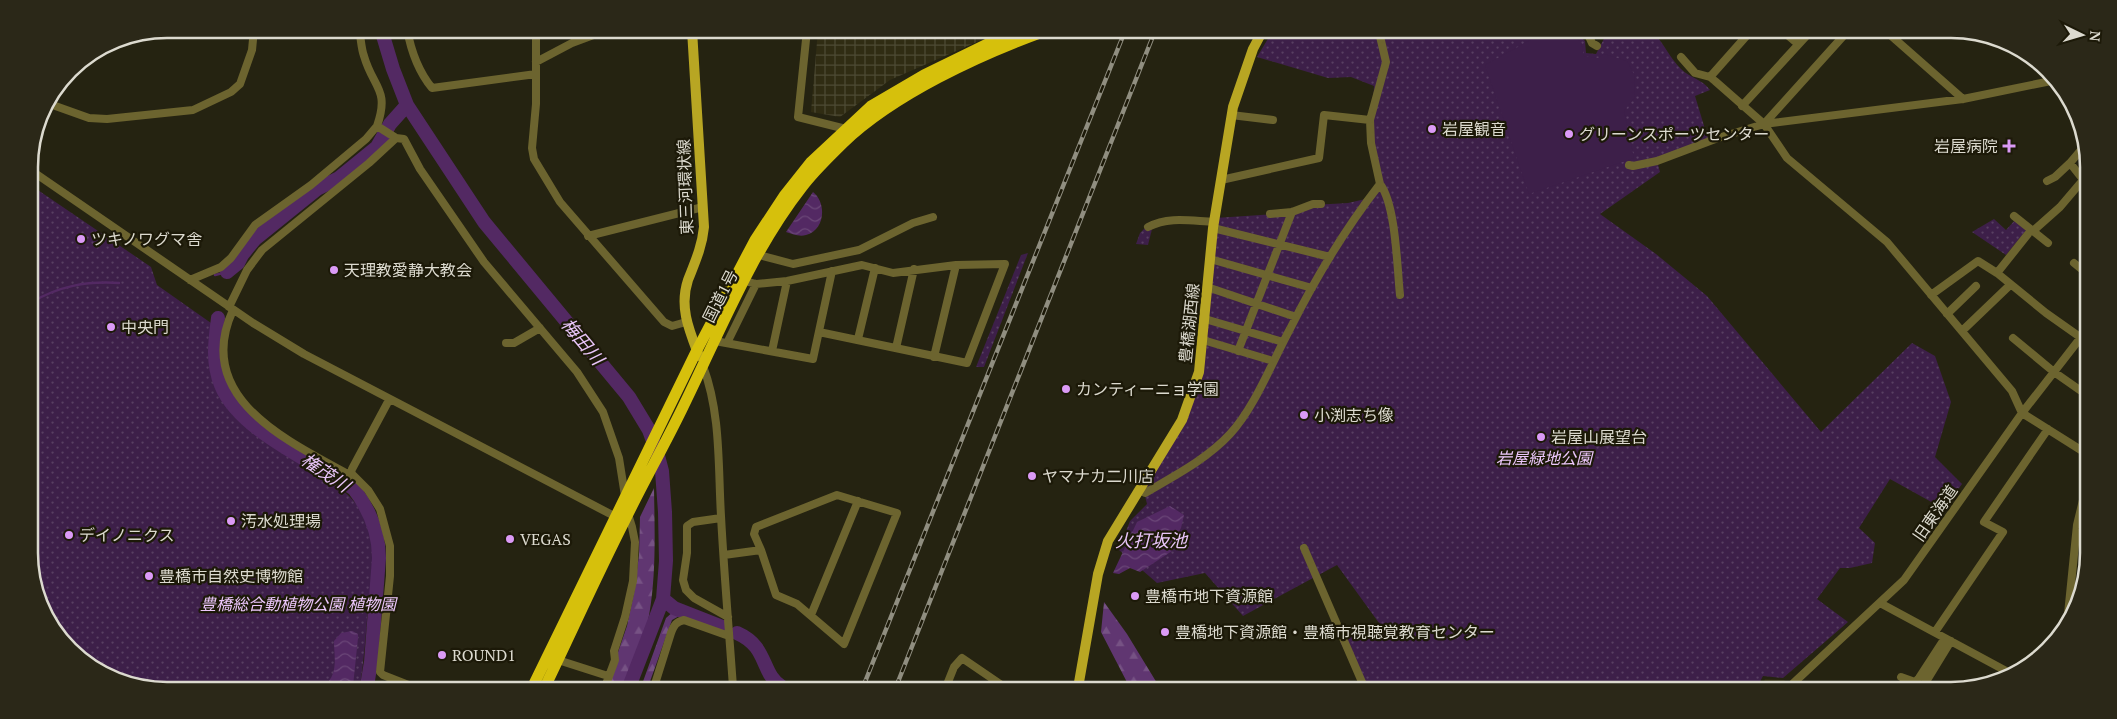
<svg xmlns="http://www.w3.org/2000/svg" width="2117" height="719" font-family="'PT Serif','Noto Sans JP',serif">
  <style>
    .built { fill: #302c13 }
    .industrial { fill: url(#industrial-grid) }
    .forest { fill: url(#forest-firs) }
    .park { fill: url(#park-dots) }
    .pitch { fill: #3d1f49 }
    .water { fill: url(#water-waves) }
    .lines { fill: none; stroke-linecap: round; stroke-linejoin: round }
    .stream { stroke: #532963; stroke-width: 2.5 }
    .river { stroke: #532963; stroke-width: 14 }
    .minor { stroke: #6c642f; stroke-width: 8 }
    .major { stroke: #b8a623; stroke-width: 10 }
    .highway { stroke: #d6c00c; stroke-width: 11 }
    .rail-casing { stroke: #908e80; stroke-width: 4.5 }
    .rail { stroke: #1c1908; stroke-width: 2.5; stroke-dasharray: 8; stroke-linecap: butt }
    .poi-dot { fill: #db9af6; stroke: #1c1908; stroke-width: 2 }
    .labels { text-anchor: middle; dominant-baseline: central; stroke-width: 4.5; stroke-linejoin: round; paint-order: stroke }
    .poi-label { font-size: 16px; fill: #dcdacf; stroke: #1c1908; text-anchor: start }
    .street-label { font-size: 16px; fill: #dcdacf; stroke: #1c1908 }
    .park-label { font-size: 16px; font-style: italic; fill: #ecc7fc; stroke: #1c1908 }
    .water-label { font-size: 18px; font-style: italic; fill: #eac6fa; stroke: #1c1908 }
    .rim { fill: none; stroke: #dcdacf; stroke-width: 2.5 }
  </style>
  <defs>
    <pattern id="industrial-grid" width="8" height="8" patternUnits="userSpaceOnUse" patternTransform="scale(1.25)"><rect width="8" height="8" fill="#302c13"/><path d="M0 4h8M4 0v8" fill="none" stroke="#4d4a34"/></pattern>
    <pattern id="forest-firs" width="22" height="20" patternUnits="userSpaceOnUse" patternTransform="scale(1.25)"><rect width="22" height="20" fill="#603671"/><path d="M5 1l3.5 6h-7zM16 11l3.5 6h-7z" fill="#765284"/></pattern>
    <pattern id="park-dots" width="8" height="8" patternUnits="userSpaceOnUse" patternTransform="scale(1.25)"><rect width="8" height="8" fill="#3d1f49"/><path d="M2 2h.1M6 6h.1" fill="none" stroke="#583f62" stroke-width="1.8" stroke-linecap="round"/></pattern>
    <pattern id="water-waves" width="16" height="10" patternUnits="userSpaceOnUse" patternTransform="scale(1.25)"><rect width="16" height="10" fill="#532963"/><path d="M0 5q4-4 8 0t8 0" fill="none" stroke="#6b4778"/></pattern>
  </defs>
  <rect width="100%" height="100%" fill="#252311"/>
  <path class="built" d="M1765,679L1785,680L1781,690L1760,689Z"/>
  <path class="industrial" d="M818,30L1002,31L890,80L840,117L811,112Z"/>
  <path class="forest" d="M654,488C655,554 659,627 624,687H606L627,626L634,593L639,555L640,517Z
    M1104,602L1127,634L1160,688H1130L1101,632Z
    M674,611L681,615L672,620L648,687H641L666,618Z"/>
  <path class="park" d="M1272,32H1527L1529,35L1533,32H1575L1585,41L1586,53L1596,54L1607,33H1654C1664,44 1670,58 1681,69C1690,78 1702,79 1710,90L1695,96L1708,139L1657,161L1660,172L1600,214L1656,254L1707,296L1821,432L1912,343L1935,356L1951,402L1935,457L1962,484L1944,509L1890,479L1859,528L1875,543L1872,563L1850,568H1840L1817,599L1848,622L1783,678L1763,676L1756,689H1479L1477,687L1472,689H1366L1340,642L1379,623L1337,565L1243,616L1205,573L1157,583L1119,550L1130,521L1147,504L1142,484L1182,420L1199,372L1215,218L1292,213L1313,205L1348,203L1370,198L1380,184L1372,135L1374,86L1351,77L1328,78L1257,57Z
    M29,184L151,267L157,285L211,323C200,423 256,430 325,477C344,490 361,504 369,527C377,553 371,581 368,607C366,633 364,660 360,686L130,685L63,644L31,579Z
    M1994,219L2006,230L2016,219L2028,228L2006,255L1972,232Z
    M1145,228L1152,229L1148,245L1136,244L1140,233Z
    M1028,253L984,367H976L1021,255Z"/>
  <path class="pitch" d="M1545,32L1571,33L1581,42L1584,56L1598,58L1604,54L1627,61L1634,74L1635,97L1624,111L1634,158L1529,194L1485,65Z"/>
  <path class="water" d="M813,192C827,203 825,230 806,235C799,237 793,234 786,232Z
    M1170,506L1184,515L1181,528L1172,543V551L1140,572L1130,568L1119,574L1113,573L1137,522Z
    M352,631L358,634V638L353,686H324C339,674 334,657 334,641L341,633Z"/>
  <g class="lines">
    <path class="stream" d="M215,275L227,272
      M30,303C59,286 86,281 119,283"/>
    <path class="river" d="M381,29L393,69L407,105L484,222L629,397L649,430L657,452L662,471L665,512L666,561L663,599L629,687
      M227,272L238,263L242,255L255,239L317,189L339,178L377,147L390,124L407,105
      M218,318C215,341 212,363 221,385C239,431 315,462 354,489C370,510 379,532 379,558L371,662L367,686
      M663,599L674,608L725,628
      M737,633C769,647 760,673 782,687"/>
    <path class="minor" d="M359,29C361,38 361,48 364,56C373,88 390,89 377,126L396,138L404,139L420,169L484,262L577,372L603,412L619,458L625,496
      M407,29C411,51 418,71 432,88L536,74
      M536,30V104L532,148L534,159L560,202L664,322L672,326L686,322
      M807,30L798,117L850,130
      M1379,32L1386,62L1370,120L1371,143L1380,184
      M1587,32L1592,43L1597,46
      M1785,33L1798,44
      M1888,33L1963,99
      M1681,57L1695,73L1710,77L1715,81L1764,124L1787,158L1887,242L2012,391L2022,413L2084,452
      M536,62L572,43L607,30
      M1710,77L1749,33
      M47,103L89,118L107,119L193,110L231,92L240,84L252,50L254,29
      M1742,106L1809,33
      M1231,115L1273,120
      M1764,124L1846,33
      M1629,165L1633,166L1657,161L1718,138L1764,124L1963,99L2056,80
      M29,169L253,323L304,354L618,518
      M1221,180L1319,158L1324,115L1370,120
      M2047,181L2055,177L2070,163
      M2085,182L2070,163L2086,144
      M1270,214L1292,212L1313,204H1321
      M2014,216L2033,231
      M1148,227C1169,216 1191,221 1214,222
      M1213,228L1330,257
      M2028,234L1997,273L2046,313L2080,337
      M588,236L703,207
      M2048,243L2033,231L2060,207L2083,180
      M759,255L793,264L859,250L913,223L933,217
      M1210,259L1312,288
      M2074,263L2085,272
      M190,280L221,267L231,258L255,225L311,185L366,139L377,126
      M745,281L756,284L787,281L862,265L893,273L956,265L1005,264L967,363L819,332
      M1207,287L1296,317
      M1931,295L1978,261L1997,273
      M229,307L247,270L262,250L369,163L396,138
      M233,310C192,399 290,442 353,477
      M1947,314L1976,286
      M1205,319L1283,342
      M1962,331L2010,285
      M2013,338L2054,372L2084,393
      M858,339L875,268
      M1203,340L1273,361
      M715,341L813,359L832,271
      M506,343H514L540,328
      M727,343L756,284
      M896,348L914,269
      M772,351L787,281
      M1238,351L1292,212
      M934,357L956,265
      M703,366C721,414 718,466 721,516C724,573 729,630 733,687
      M389,400L352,469L351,473L368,490L380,509L390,546V576L380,672L383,675L411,686
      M1139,490L1145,493C1174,476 1207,459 1230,434C1255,407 1272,362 1290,329C1315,279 1345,229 1380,184C1396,205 1397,267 1400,295
      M721,518L693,522L687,526V553L683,580L686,590L694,598L728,617
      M2077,525L2084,496
      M1304,548L1365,689
      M724,555L761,550L754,534L756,527L837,495L897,513L844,644L797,604L776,595L761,550
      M1880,603L2008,672
      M811,615L858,501
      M2067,624L2077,525L2084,524
      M1935,632L2003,532L1984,522L2048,429
      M558,660L608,676
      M1901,677L1915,682L1919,678L1945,638
      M605,687L615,660L614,651L625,617L633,581L635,542L632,527L628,514
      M654,687L671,633C674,625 676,622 684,620L729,636
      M946,687L954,667L962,658L1006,688
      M1786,690L1904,580L2022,413L2085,332
      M1921,690L1951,641"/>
    <path class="major" d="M692,30L704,227C702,247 695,262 688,280C679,307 689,330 699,356
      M1078,688L1098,574L1108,541L1182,420L1199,372L1213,228L1233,107L1253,49L1262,32"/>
    <path class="highway" d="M533,686L697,350L755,240L784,196L811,162L871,106L924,75L1014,31
      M545,687C572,631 597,575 625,520C643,483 664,446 682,409C718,336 751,252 802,187C814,171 829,157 843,143C894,94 979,55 1045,31"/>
    <defs>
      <path id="rail" d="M863,687L1125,31
        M896,687L1155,31"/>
    </defs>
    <use href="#rail" class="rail-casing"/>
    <use href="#rail" class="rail"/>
  </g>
  <g class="poi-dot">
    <circle cx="1432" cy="129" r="5"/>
    <circle cx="1569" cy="134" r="5"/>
    <path d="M2006.5 138.5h5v5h5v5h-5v5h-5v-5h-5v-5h5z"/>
    <circle cx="81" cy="239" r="5"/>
    <circle cx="334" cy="270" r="5"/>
    <circle cx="111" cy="327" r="5"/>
    <circle cx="1066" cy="389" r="5"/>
    <circle cx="1304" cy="415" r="5"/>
    <circle cx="1541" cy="437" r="5"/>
    <circle cx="1032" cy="476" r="5"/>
    <circle cx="231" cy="521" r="5"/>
    <circle cx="69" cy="535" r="5"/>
    <circle cx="510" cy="539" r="5"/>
    <circle cx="149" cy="576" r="5"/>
    <circle cx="1135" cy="596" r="5"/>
    <circle cx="1165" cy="632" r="5"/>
    <circle cx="442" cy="655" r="5"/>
  </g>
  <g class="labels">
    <g class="poi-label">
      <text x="1442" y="129">岩屋観音</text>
      <text x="1579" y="134">グリーンスポーツセンター</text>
      <text x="1998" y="146" text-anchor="end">岩屋病院</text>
      <text x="91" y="239">ツキノワグマ舎</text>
      <text x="344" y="270">天理教愛静大教会</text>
      <text x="121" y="327">中央門</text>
      <text x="1076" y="389">カンティーニョ学園</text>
      <text x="1314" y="415">小渕志ち像</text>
      <text x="1551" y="437">岩屋山展望台</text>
      <text x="1042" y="476">ヤマナカ二川店</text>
      <text x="241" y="521">汚水処理場</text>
      <text x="79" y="535">デイノニクス</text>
      <text x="520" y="539">VEGAS</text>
      <text x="159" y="576">豊橋市自然史博物館</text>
      <text x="1145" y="596">豊橋市地下資源館</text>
      <text x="1175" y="632">豊橋地下資源館・豊橋市視聴覚教育センター</text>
      <text x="452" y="655">ROUND1</text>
    </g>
    <g class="street-label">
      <text transform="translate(685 187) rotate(-92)">東三河環状線</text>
      <text transform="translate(720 296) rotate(-63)">国道1号</text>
      <text transform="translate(1189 323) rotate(-84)">豊橋湖西線</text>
      <text transform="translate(1935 513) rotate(-55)">旧東海道</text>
    </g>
    <g class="park-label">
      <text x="1544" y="458">岩屋緑地公園</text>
      <text x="298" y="604">豊橋総合動植物公園 植物園</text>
    </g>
    <g class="water-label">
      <text transform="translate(583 341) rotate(50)">梅田川</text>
      <text transform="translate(326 472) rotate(34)">権茂川</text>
      <text x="1151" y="540">火打坂池</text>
    </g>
  </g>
  <path d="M0 0H2117V719H0ZM167 38H1951A129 129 0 0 1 2080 167V553A129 129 0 0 1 1951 682H167A129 129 0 0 1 38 553V167A129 129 0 0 1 167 38Z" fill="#2b2818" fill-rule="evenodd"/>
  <path class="rim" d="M167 38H1951A129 129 0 0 1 2080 167V553A129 129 0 0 1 1951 682H167A129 129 0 0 1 38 553V167A129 129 0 0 1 167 38Z"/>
  <g transform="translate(2082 35) rotate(95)" stroke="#1c1908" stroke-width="4" paint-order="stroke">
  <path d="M0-4L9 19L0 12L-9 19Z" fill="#dcdacf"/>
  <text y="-8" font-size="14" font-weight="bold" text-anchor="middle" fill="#dcdacf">N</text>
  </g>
</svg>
